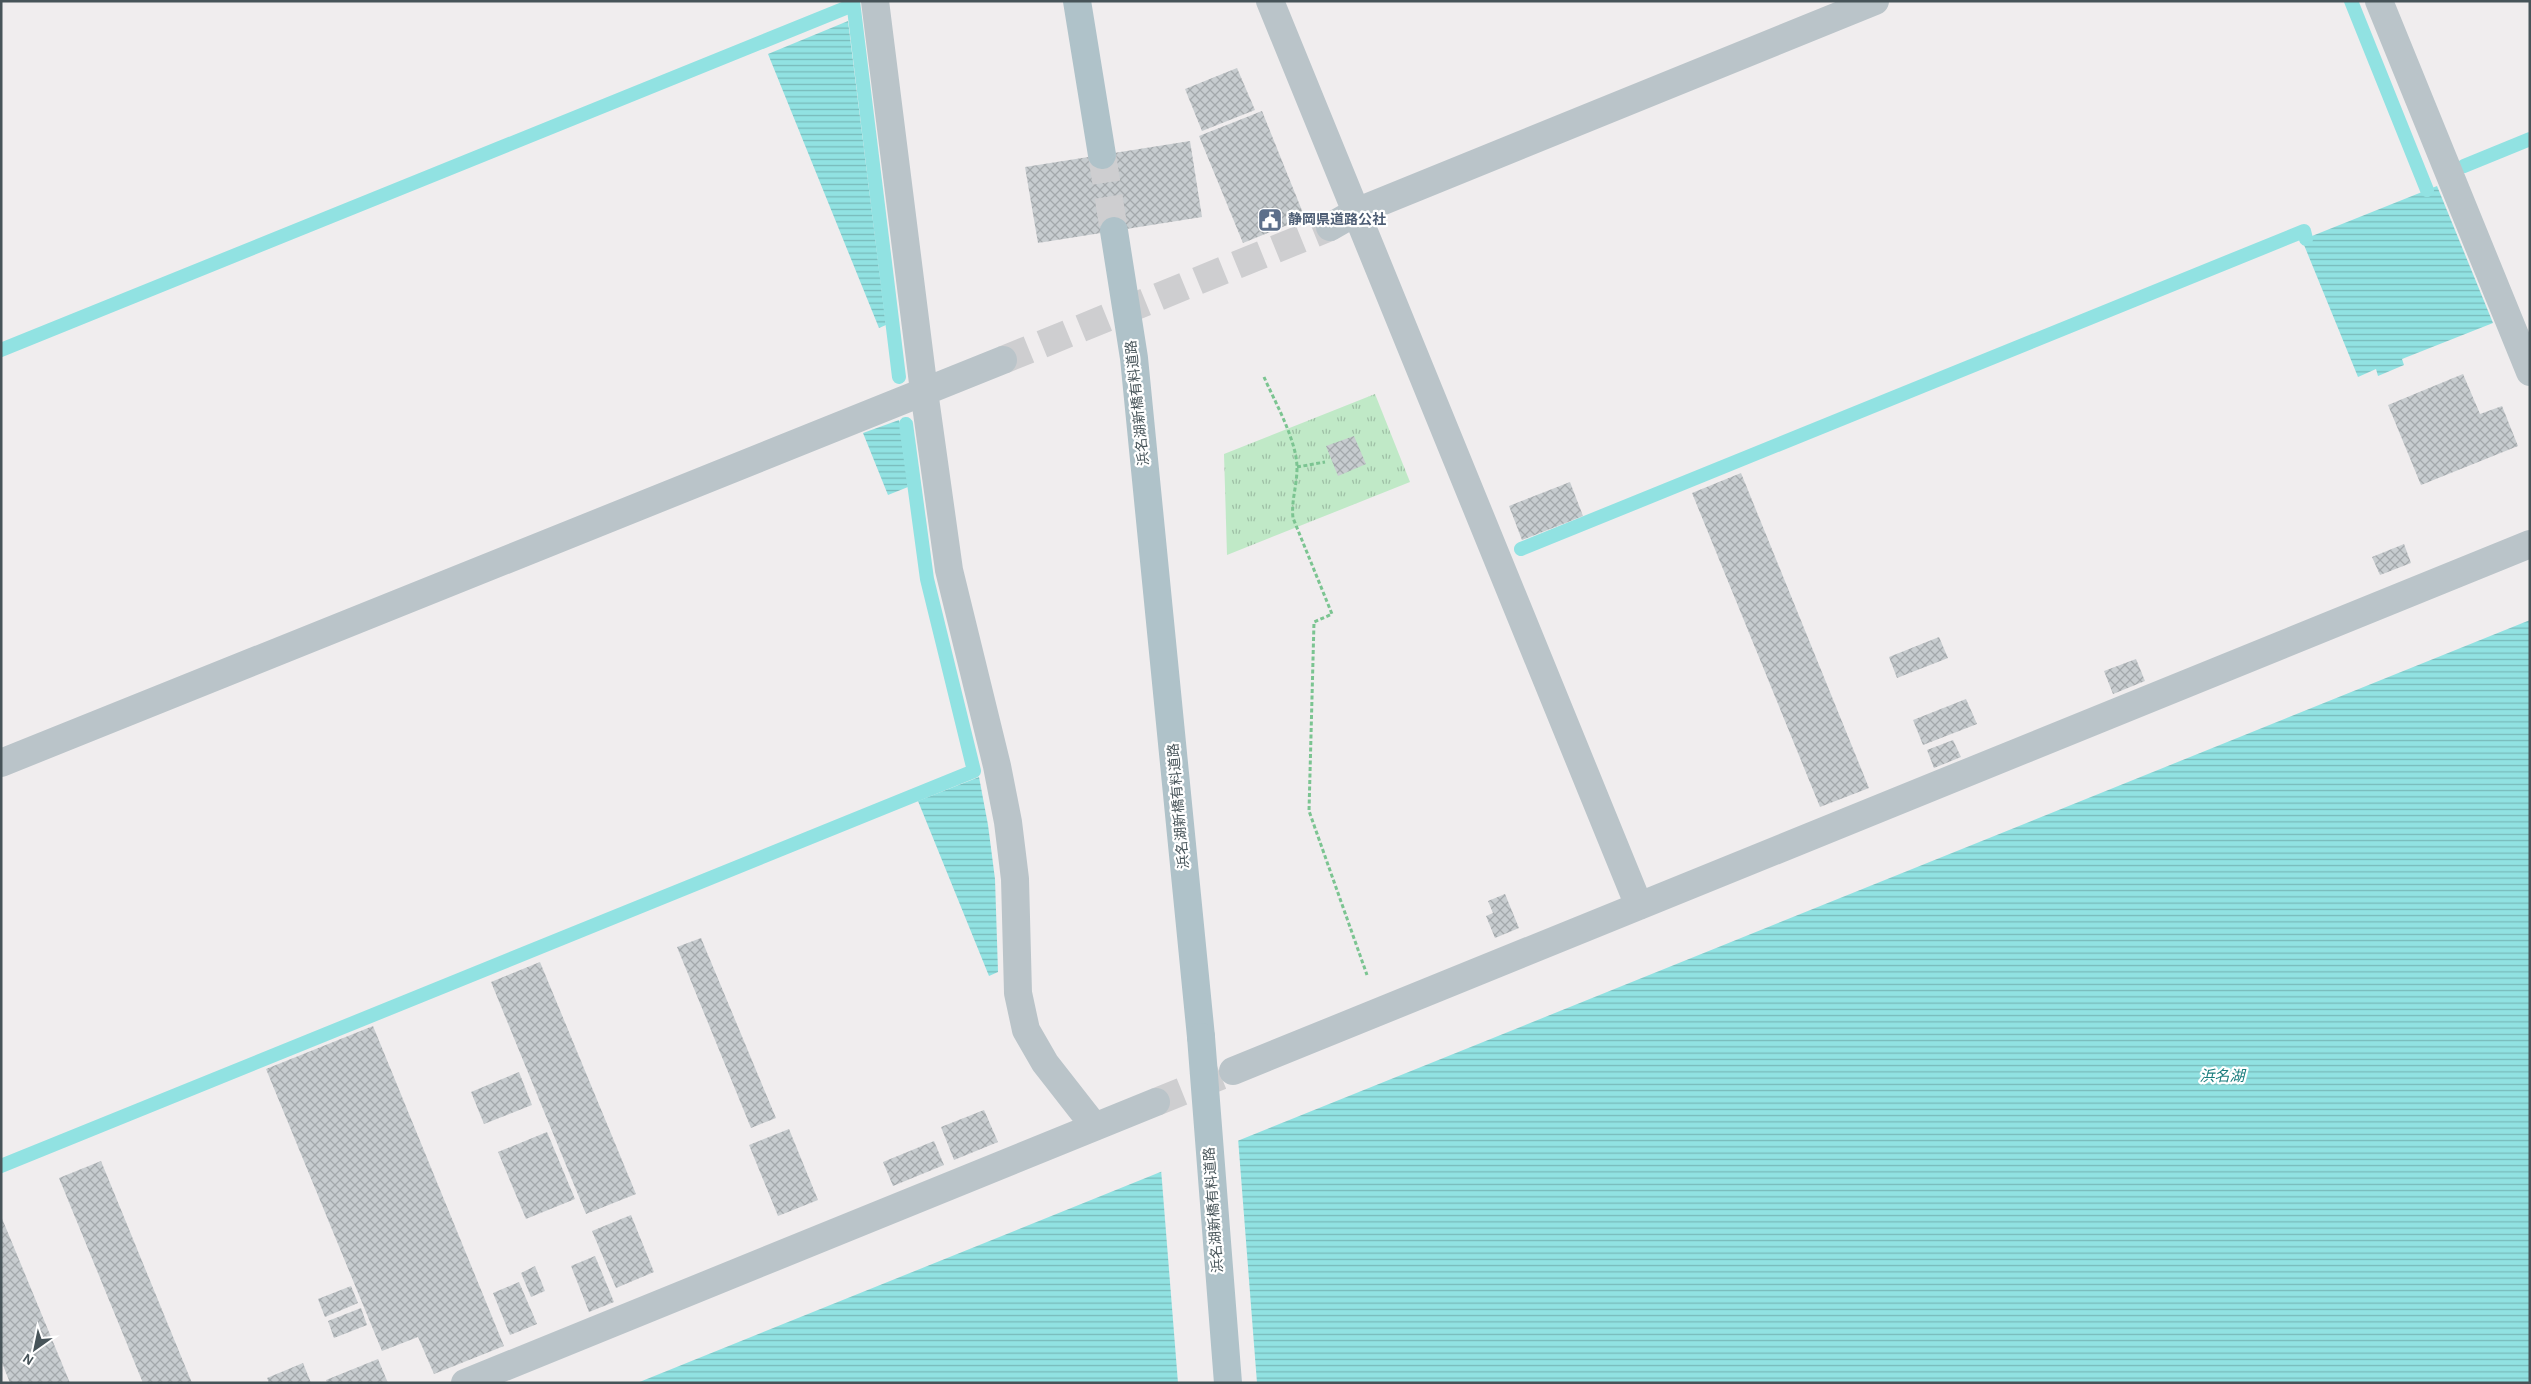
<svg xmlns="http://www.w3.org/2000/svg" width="2531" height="1384" font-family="'Alegreya Sans','Noto Sans JP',sans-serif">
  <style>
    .park { fill: url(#park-tufts) }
    .water { fill: url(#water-rules) }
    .pier { fill: #f0edee }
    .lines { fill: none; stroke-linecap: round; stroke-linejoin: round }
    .stream { stroke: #91e2e2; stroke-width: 14 }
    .building { fill: url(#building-cross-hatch) }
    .minor-tunnel { stroke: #ceced0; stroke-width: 28; stroke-dasharray: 28 14; stroke-linecap: butt }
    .major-tunnel { stroke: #ceced0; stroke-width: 28; stroke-dasharray: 28 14; stroke-linecap: butt }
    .path { stroke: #7bc491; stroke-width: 3; stroke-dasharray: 4 2.5; stroke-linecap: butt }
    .minor { stroke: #bac4c9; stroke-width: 28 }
    .major { stroke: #afc2c9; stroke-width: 28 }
    .major-bridge { stroke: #afc2c9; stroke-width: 28 }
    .labels { text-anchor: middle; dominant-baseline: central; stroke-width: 4.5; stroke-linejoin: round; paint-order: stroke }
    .service-label { font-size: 14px; font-weight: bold; fill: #4e5e75; stroke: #fff; text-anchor: start }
    .street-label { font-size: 14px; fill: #475459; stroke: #fff }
    .water-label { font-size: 15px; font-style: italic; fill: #197d7d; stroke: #fff }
  </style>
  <defs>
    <pattern id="park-tufts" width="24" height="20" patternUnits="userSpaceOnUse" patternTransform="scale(1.25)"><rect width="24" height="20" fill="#c0e9c7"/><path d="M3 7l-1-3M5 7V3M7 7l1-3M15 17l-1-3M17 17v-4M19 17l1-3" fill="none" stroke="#9ebfa5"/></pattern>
    <pattern id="water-rules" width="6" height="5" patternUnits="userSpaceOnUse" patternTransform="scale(1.25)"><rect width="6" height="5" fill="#91e2e2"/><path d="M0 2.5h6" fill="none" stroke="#78baba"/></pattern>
    <pattern id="building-cross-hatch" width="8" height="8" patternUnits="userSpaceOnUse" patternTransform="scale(1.25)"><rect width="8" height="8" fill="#c7cccf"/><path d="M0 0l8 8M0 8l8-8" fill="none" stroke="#a3a8ab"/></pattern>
  </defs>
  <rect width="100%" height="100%" fill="#f0edee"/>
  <path class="park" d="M1375,394L1410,482L1227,555L1224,454Z"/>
  <path class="water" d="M848,21L886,325L879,328L768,54Z
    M2437,186L2493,323L2402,359L2404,365L2378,376L2376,369L2358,377L2302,240Z
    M899,420L908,487L888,495L863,433Z
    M2530,620V1383H637Z
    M979,777L988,825L995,879L998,972L989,976L918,801Z"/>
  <path class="pier" d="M1238,1138L1257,1383H1178L1161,1169Z"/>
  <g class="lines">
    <path class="stream" d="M853,1L899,377
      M2351,1L2427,190
      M2464,166L2530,139
      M1,350L853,5
      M1521,549L2304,231L2306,239
      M1,1166L974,771L927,579L906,424"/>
  </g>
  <path class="building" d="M1237,68L1255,110L1202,131L1185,89Z
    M1262,111L1305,218L1243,243L1199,136Z
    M1190,141L1202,217L1038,243L1025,167Z
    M2463,374L2480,414L2502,406L2518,446L2421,485L2388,405Z
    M1354,436L1366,464L1338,476L1326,446Z
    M1741,473L1869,788L1820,807L1692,493Z
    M1570,482L1583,516L1522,540L1509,506Z
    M2404,544L2411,563L2380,575L2372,557Z
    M1939,637L1948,658L1897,678L1889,657Z
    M2136,659L2145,681L2113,694L2104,671Z
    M1966,699L1977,724L1923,745L1913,720Z
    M1953,740L1961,757L1934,768L1927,750Z
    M1505,894L1519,928L1495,938L1486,916L1493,913L1488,901Z
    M701,938L776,1118L751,1128L677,947Z
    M540,962L636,1194L586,1214L491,982Z
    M373,1026L504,1346L434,1374L418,1337L382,1351L266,1069Z
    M519,1072L532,1105L484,1124L471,1092Z
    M984,1110L998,1142L954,1160L941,1127Z
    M789,1129L818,1200L778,1216L749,1145Z
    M547,1132L575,1199L526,1219L498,1152Z
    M934,1141L944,1165L893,1186L883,1162Z
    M101,1161L192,1383H143L59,1178Z
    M631,1215L654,1272L616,1288L592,1231Z
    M1,1216L70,1383H10L1,1360Z
    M595,1256L614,1302L589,1312L571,1266Z
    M535,1266L545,1291L531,1297L521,1273Z
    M519,1282L537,1324L510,1335L493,1293Z
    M351,1286L358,1303L325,1317L318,1299Z
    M361,1308L367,1325L334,1338L328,1321Z
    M378,1359L388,1383H327L326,1380Z
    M303,1363L311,1383H269L267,1378Z"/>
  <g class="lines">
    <path class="minor-tunnel" d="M1003,360L1330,227
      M1156,1102L1233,1071"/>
    <path class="major-tunnel" d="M1102,155L1114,231"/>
    <path class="path" d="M1264,377C1275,402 1297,441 1297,468C1297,486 1291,501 1293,518L1332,614L1314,622L1309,811L1367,975
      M1297,467L1325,462"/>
    <path class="minor" d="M875,1L924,391L949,570L997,766L1008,822L1015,879L1018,993L1026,1030L1045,1063L1095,1127
      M1270,1L1639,906
      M2379,1L2530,372
      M1330,227L1356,212L1875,1
      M1,763L1003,360
      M1233,1071L2530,544
      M465,1383L1156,1102"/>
    <path class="major" d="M1077,1L1102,155
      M1114,231L1134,358L1201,1037"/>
    <path class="major-bridge" d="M1201,1037L1228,1383"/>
  </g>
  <defs>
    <symbol id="civic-square" viewBox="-11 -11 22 22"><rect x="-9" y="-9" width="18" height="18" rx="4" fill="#5c6f8a" stroke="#fff"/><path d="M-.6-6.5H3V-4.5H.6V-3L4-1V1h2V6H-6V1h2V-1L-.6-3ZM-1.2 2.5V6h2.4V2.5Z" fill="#fff"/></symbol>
  </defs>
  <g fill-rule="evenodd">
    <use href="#civic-square" x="1256" y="206" width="28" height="28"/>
  </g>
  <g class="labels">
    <g class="service-label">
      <text x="1288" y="220">静岡県道路公社</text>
    </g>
    <g class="street-label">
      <text transform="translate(1138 403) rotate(-96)">浜名湖新橋有料道路</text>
      <text transform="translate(1179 806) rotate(-95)">浜名湖新橋有料道路</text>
      <text transform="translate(1214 1210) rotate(-94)">浜名湖新橋有料道路</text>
    </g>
    <g class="water-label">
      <text x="2222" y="1076">浜名湖</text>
    </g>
  </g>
  <rect width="2531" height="1384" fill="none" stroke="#475459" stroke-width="5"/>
  <g transform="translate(35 1349) rotate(213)" stroke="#ffffff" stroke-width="4" paint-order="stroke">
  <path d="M0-4L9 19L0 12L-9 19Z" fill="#475459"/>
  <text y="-8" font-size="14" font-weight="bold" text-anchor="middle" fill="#475459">N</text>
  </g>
</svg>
